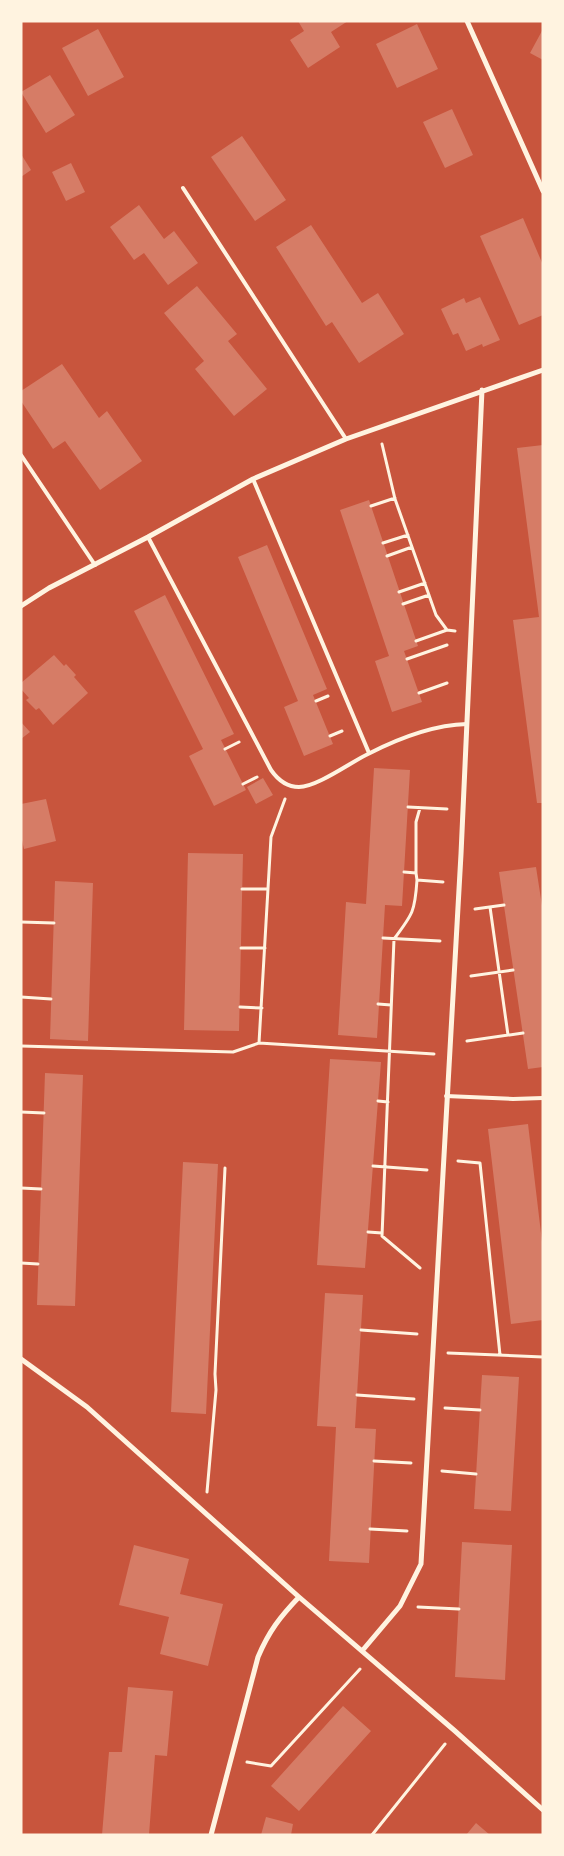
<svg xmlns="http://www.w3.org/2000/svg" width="564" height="1856" font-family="'Source Sans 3',sans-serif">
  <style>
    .building { fill: #d67c66 }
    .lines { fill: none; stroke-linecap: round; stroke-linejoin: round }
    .path { stroke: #fff3e0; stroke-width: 3 }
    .service { stroke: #fff3e0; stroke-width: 4 }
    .minor { stroke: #fff3e0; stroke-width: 5 }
  </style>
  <rect width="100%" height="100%" fill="#c8553d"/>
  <path class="building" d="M298,21H348L331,32L340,47L308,68L290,40L304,31Z
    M417,24L438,69L397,88L376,44Z
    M98,29L124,77L88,96L62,48Z
    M543,29V60L530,53Z
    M50,75L75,115L46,133L21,92Z
    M452,109L473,155L445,168L423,122Z
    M242,136L286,200L255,221L211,157Z
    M21,154L31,170L21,177Z
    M71,163L85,192L66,201L52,172Z
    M139,205L164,239L174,231L198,263L168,285L144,253L134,260L110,227Z
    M523,218L543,265V315L519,325L480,236Z
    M311,225L362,303L378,293L404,334L359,363L332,322L326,326L276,247Z
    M197,286L237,334L228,341L267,389L234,416L195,369L204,361L164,313Z
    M480,297L500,340L483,347L482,344L466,351L458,333L453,335L441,309L464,298L466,303Z
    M62,364L99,418L107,411L142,461L100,490L65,441L53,449L21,401V391Z
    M543,445V803H537L513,620L539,617L517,448Z
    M369,500L418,646L404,651L422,702L392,712L375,661L389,656L340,510Z
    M267,545L327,689L313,695L333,744L304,756L284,707L298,701L238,557Z
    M165,595L234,734L221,740L246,790L214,806L189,756L203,749L134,611Z
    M54,655L64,666L66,664L76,675L74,677L88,693L53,725L39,708L36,710L26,700L29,698L21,689V683Z
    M21,722L30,732L21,739Z
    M374,768L410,770L402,906L385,905L377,1038L338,1035L346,902L366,904Z
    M263,778L273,795L256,804L247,787Z
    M46,799L56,841L24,849L21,836V804Z
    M188,853L243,854L239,1031L184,1030Z
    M536,867L543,912V1067L528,1069L499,872Z
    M55,881L93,883L88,1041L50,1039Z
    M330,1059L381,1062L365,1268L317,1265Z
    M45,1073L83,1075L75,1306L37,1305Z
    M528,1124L543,1250V1320L511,1324L488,1129Z
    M183,1162L218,1164L206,1414L171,1412Z
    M325,1293L363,1295L355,1428L376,1429L369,1563L329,1561L336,1427L317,1426Z
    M482,1375L519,1377L511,1511L474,1509Z
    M462,1542L512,1545L505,1680L455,1677Z
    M134,1545L189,1559L180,1594L223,1604L208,1666L160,1654L169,1617L119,1605Z
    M128,1687L173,1691L167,1756L155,1755L149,1835H102L109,1752H122Z
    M343,1706L371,1731L299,1811L271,1786Z
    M266,1817L293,1824L291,1835H261Z
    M476,1823L490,1835H466Z"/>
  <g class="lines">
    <path class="path" d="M382,444L395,499L436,615L447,630L455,631
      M371,506L395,498
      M383,543L408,535
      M387,556L412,547
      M399,592L425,583
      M403,604L429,595
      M416,641L447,630
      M407,659L447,645
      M419,693L447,683
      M316,701L328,696
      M330,736L342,731
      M225,749L239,742
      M243,784L257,777
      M408,807L447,809
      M404,872L416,873L417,880
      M416,873V822L420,808
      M242,889H268
      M490,907L508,1035
      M475,909L504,905
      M21,922L54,923
      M383,938L440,941
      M241,948H265
      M471,976L513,970
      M21,997L51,999
      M378,1004L391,1005
      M240,1007L262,1008
      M467,1041L523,1033
      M259,1043L271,837L285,799
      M21,1046L233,1052L259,1043L434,1054
      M378,1101L388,1102
      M21,1112L44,1113
      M458,1161L480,1163L500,1355
      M373,1166L427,1170
      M21,1188L41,1189
      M368,1232L382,1233
      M21,1263L38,1264
      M420,1268L382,1236L394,939C413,914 415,911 417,880L443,882
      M361,1330L417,1334
      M448,1353L543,1357
      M357,1395L414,1399
      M445,1408L480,1410
      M374,1461L411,1463
      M442,1471L476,1474
      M207,1492L216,1390L215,1374L225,1168
      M370,1529L407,1531
      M418,1607L459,1609
      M247,1762L271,1766L360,1669
      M372,1835L445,1744"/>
    <path class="service" d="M183,188L346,439
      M21,455L95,565
      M253,479L369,753
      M148,537L271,770C278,780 286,787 299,787C317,787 351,762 368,754C399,738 432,725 467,724
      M446,1096L513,1099L543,1098"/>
    <path class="minor" d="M467,21L543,191
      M21,606L49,588L148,537L253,479L346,439L543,370
      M21,1359L87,1407L299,1597L455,1731L543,1810
      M362,1651L400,1606L421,1564L461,854L482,390
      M211,1835L258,1657C269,1631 280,1617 299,1597"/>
  </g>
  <rect width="564" height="1856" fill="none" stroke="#fff3e0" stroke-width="45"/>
</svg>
